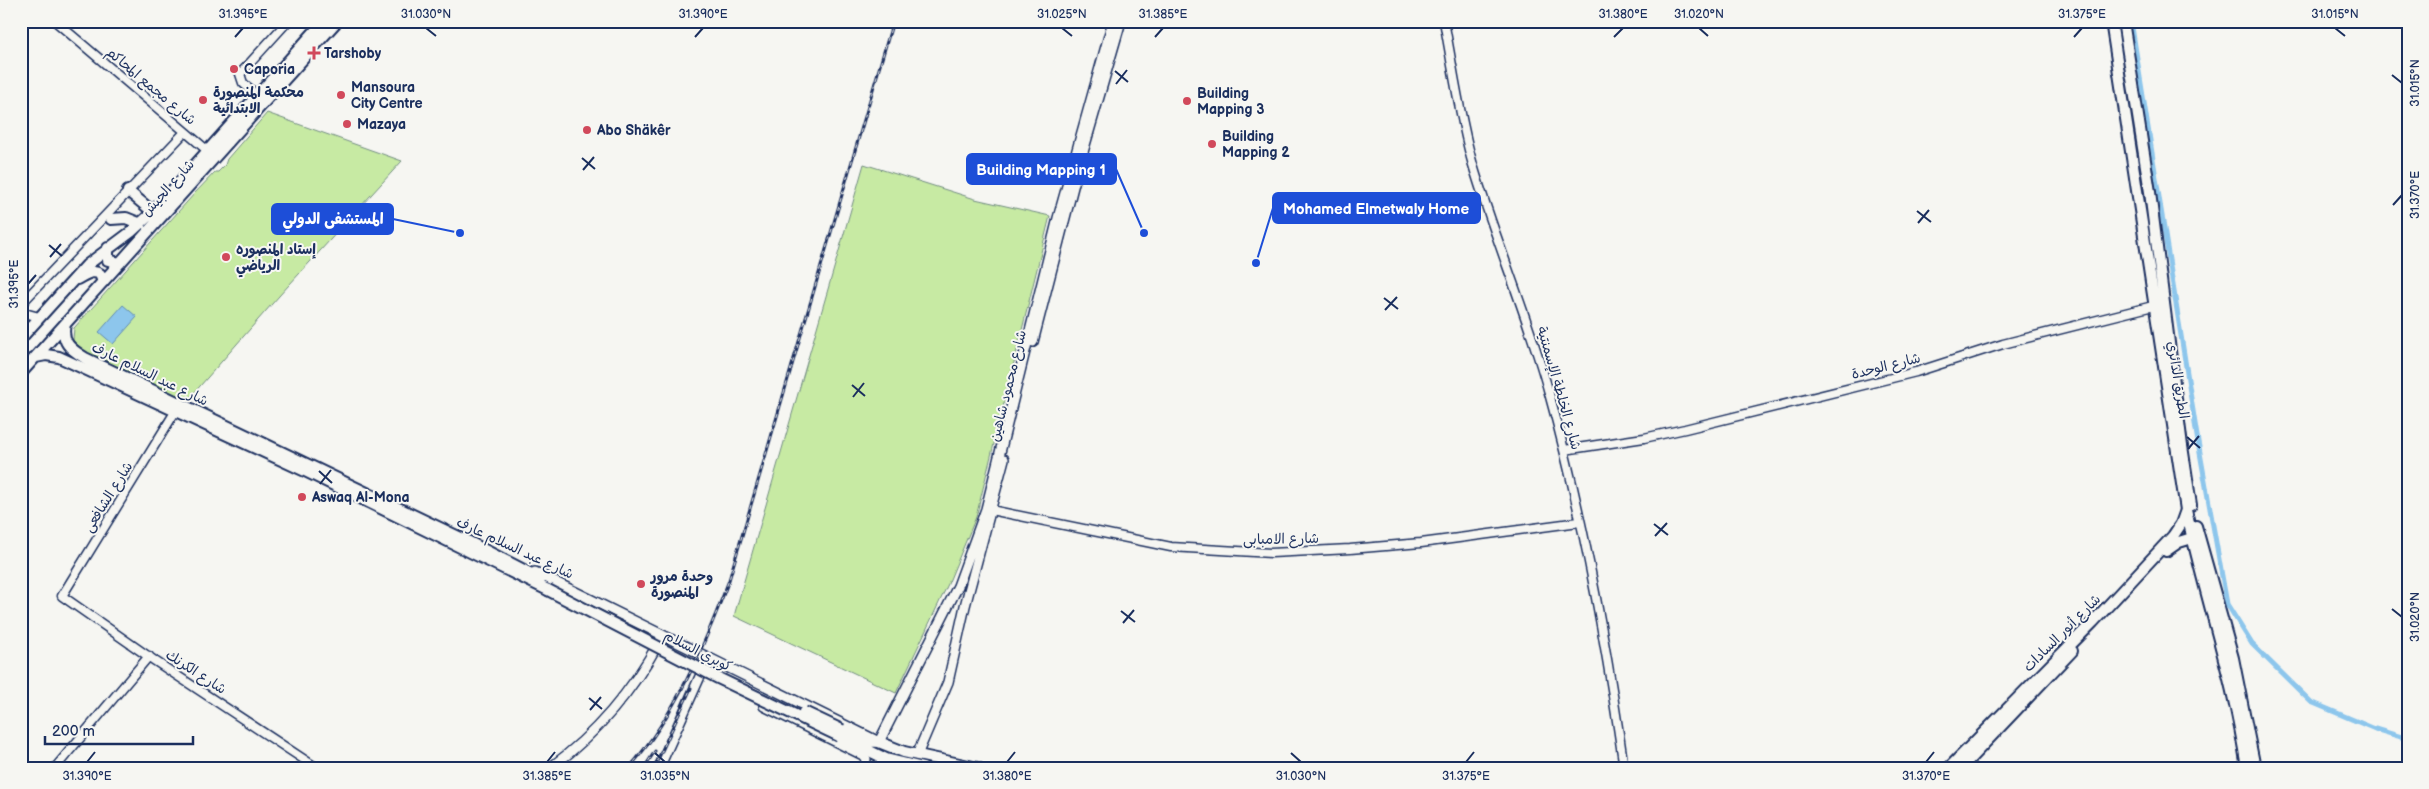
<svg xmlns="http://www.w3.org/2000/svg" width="2429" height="789" font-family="'Balsamiq Sans','Playpen Sans Arabic',sans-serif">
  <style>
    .green { fill: #c7eaa3; stroke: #718c80 }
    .water { fill: #8dc6ec; stroke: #5f8ab3 }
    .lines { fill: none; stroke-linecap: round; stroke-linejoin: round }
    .canal { stroke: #8dc6ec; stroke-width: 5 }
    .tertiary-casing { stroke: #1b2f5e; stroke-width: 11 }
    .secondary-casing { stroke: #1b2f5e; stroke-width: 12 }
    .primary-casing { stroke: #1b2f5e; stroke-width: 14 }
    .trunk-casing { stroke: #1b2f5e; stroke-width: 14 }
    .tertiary { stroke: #f6f6f2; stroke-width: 8 }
    .secondary { stroke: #f6f6f2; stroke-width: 9 }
    .primary { stroke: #f6f6f2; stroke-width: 10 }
    .trunk { stroke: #f6f6f2; stroke-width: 10 }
    .rail-casing { stroke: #1b2f5e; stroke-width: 3 }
    .rail { stroke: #f6f6f2; stroke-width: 1; stroke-dasharray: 4; stroke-linecap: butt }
    .primary-bridge-casing { stroke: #1b2f5e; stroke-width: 14; stroke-linecap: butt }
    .primary-bridge { stroke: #f6f6f2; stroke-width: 10 }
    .ticks { fill: none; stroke: #1b2f5e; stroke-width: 2 }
    .poi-dot { fill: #d1495b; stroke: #f6f6f2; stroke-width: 2 }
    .labels { text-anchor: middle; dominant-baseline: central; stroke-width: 4; stroke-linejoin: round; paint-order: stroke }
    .poi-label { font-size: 14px; font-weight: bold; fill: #1b2f5e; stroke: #f6f6f2; text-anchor: start }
    .street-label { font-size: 14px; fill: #1b2f5e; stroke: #f6f6f2 }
    .leader { fill: none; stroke: #1d4ed8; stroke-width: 2 }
    .callout-dot { fill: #1d4ed8; stroke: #f6f6f2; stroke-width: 2 }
    .callout { fill: #1d4ed8; stroke: #1d4ed8; stroke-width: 2 }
    .callout-label { font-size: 15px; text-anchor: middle; font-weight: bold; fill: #fff }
    .neatline { fill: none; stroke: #1b2f5e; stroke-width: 2 }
    .ticks-label { font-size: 12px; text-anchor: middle; fill: #1b2f5e }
  </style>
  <rect width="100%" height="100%" fill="#f6f6f2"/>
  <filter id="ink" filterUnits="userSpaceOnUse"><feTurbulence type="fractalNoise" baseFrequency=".02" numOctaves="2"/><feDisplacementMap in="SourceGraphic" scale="10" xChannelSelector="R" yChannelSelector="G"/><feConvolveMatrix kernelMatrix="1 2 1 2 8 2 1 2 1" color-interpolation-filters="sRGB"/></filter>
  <g filter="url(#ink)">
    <path class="green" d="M267,113L402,161L279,296L186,402L126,374L124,368C106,370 84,353 73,340L74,328L195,193L215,172H218L225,165L227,159Z
      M864,164L975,199L1050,216L976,517L948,584L896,693L734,616Z"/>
    <path class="water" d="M123,305L137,317L113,344L99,332Z"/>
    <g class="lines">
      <path class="canal" d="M2131,21L2197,436L2227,604L2252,644L2311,702L2375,729L2408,739"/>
      <defs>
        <path id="tertiary" d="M55,21L208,151
          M1444,21C1453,68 1460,120 1473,165C1496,242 1528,316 1549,393C1583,515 1606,642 1624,768
          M258,96L243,83L240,74L288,21
          M21,304L185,132
          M21,312L39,317
          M175,412L62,596L155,661L317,768
          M1564,450L1644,438L1685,429L1916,372L2003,344L2153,306
          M986,509L1171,547L1271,553L1350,549L1421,543L1579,522
          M55,768L149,656"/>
        <path id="secondary" d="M1033,342L1074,183L1121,21
          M535,572L879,742L958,586L986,509L1058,218L1113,21
          M764,706L863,755L866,759L865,768
          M917,755L948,682L965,606L1004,459
          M550,768C595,735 633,690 660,640
          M659,768L702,672
          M874,768L886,759"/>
        <path id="primary" d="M128,191L153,212
          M111,219L126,218L141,224
          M108,248V260L120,263
          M77,279C85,275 92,269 100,274L103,282
          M65,324C61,342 70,349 85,358L465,540L541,579
          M21,338L87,265L131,232L153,212L324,21
          M36,357L46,355L59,357L305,471L548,590
          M21,373L337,21
          M2166,551L2179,542L2192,538
          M842,730L864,741L879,742L904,752L978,768
          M839,736L886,759L923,768
          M1949,768L2093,622L2173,536L2181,524L2186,510
          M1961,768L2072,651"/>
        <path id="trunk" d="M2111,21L2186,510C2205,597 2234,680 2247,768
          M2123,21L2150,192L2182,446L2191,505
          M2196,526L2233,658L2255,768"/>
      </defs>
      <use href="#tertiary" class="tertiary-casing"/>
      <use href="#secondary" class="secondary-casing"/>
      <use href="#primary" class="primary-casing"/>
      <use href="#trunk" class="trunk-casing"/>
      <use href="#tertiary" class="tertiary"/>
      <use href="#secondary" class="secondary"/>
      <use href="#primary" class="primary"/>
      <use href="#trunk" class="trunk"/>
      <defs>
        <path id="rail" d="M629,768C676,714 704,646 729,580L893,21
          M644,768L655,751
          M654,768L691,688"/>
      </defs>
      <use href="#rail" class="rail-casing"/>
      <use href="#rail" class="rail"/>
      <defs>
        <path id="primary-bridge" d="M548,590L718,678L839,736
          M804,712L842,730"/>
      </defs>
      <use href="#primary-bridge" class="primary-bridge-casing"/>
      <use href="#primary-bridge" class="primary-bridge"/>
    </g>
  </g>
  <path class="ticks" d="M426,28L436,36M1062,28L1072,36M1699,28L1708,36M2335,28L2345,36M235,37L243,28M695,37L703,28M1155,37L1163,28M1614,37L1623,28M2074,37L2082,28M1115,71L1128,82M2392,75L2402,83M1116,84L1127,70M582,158L595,169M583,170L594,157M2393,205L2402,195M1917,211L1931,222M1918,223L1929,210M49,245L62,256M50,257L61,244M28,284L36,275M1384,298L1398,309M1385,310L1397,297M852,385L865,396M853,397L864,383M2187,437L2200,448M2188,449L2199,436M319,471L332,483M320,484L331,470M1654,524L1668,535M1655,536L1667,523M2392,609L2402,617M1121,611L1135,622M1123,623L1134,610M589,698L602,709M590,710L601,697M655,753L665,762M1291,753L1301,762M87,762L95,752M547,762L555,752M1007,762L1015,752M1466,762L1474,752M1926,762L1934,752"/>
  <g class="poi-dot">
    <path d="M311.5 45.5h5v5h5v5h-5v5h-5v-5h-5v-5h5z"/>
    <circle cx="234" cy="69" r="5"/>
    <circle cx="341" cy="95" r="5"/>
    <circle cx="203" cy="100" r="5"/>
    <circle cx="1187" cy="101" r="5"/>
    <circle cx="347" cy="124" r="5"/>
    <circle cx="587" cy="130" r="5"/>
    <circle cx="1212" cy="144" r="5"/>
    <circle cx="226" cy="257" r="5"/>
    <circle cx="302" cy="497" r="5"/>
    <circle cx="641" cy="584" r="5"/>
  </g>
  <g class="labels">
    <g class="poi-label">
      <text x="324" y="53">Tarshoby</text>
      <text x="244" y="69">Caporia</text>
      <text x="351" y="87">Mansoura<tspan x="351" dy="16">City Centre</tspan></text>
      <text x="213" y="92">محكمة المنصورة<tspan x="213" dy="16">الابتدائية</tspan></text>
      <text x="1197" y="93">Building<tspan x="1197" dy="16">Mapping 3</tspan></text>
      <text x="357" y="124">Mazaya</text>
      <text x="597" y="130">Abo Shäkêr</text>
      <text x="1222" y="136">Building<tspan x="1222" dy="16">Mapping 2</tspan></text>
      <text x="236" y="249">إستاد المنصوره<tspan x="236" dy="16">الرياضي</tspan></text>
      <text x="312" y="497">Aswaq Al-Mona</text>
      <text x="651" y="576">وحدة مرور<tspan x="651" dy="16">المنصورة</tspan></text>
    </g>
    <g class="street-label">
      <text transform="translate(151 86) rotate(40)">شارع مجمع المحاكم</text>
      <text transform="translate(168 188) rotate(-48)">شارع الجيش</text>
      <text transform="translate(1886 366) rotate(-14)">شارع الوحدة</text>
      <text transform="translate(150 374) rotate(26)">شارع عبد السلام عارف</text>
      <text transform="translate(2178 380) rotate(81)">الطريق الدائري</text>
      <text transform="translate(1008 386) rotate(-76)">شارع محمود شاهين</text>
      <text transform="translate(1559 388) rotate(74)">شارع الخلطة الإسمنتية</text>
      <text transform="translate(108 497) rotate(-58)">شارع الشافعى</text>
      <text transform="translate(1281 539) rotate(-1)">شارع الامبابى</text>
      <text transform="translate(515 548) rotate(25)">شارع عبد السلام عارف</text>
      <text transform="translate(2062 633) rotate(-45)">شارع أنور السادات</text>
      <text transform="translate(698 651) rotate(27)">كوبري السلام</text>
      <text transform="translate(196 672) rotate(33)">شارع الكرنك</text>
    </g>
  </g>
  <path class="leader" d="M1144 233L1116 169M1256 263L1273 208M460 233L393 219"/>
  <g class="callout-dot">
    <circle cx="1144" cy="233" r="5"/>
    <circle cx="1256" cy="263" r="5"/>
    <circle cx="460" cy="233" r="5"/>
  </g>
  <g class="callout">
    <rect x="967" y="154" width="149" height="30" rx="5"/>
    <rect x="1273" y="193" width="207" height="30" rx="5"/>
    <rect x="272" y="204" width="121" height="30" rx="5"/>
  </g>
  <g class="callout-label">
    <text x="1041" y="175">Building Mapping 1</text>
    <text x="1376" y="214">Mohamed Elmetwaly Home</text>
    <text x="333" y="224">المستشفى الدولي</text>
  </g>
  <rect width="2429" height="789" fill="none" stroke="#f6f6f2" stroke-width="55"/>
  <path d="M45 736v8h148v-8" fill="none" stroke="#1b2f5e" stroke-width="2.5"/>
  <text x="52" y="736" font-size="15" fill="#1b2f5e" stroke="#f6f6f2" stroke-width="4" paint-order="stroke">200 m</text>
  <rect x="28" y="28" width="2374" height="734" class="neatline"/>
  <g class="ticks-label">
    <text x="243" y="18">31.395°E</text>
    <text x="426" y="18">31.030°N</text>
    <text x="703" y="18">31.390°E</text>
    <text x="1062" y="18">31.025°N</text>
    <text x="1163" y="18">31.385°E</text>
    <text x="1623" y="18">31.380°E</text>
    <text x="1699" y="18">31.020°N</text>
    <text x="2082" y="18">31.375°E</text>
    <text x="2335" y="18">31.015°N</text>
    <text transform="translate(2415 83) rotate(-90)" y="4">31.015°N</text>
    <text transform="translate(2415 195) rotate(-90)" y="4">31.370°E</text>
    <text transform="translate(14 284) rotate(-90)" y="4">31.395°E</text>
    <text transform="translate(2415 617) rotate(-90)" y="4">31.020°N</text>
    <text x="87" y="780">31.390°E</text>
    <text x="547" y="780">31.385°E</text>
    <text x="665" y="780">31.035°N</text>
    <text x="1007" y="780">31.380°E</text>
    <text x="1301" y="780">31.030°N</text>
    <text x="1466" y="780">31.375°E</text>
    <text x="1926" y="780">31.370°E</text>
  </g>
</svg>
